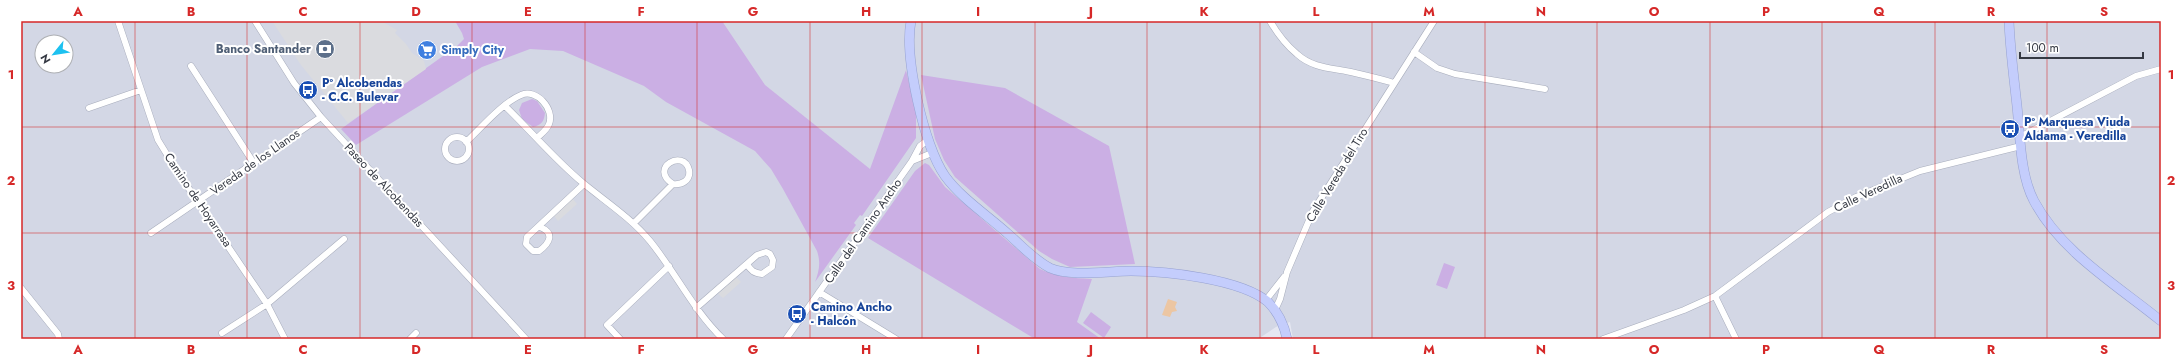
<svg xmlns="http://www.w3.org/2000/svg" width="2182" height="360" font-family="Jost,sans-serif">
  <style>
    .residential { fill: #d3d7e5; fill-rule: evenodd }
    .green { fill: #cbafe4 }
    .parking { fill: #dadbdf }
    .water { fill: #ecc6a3 }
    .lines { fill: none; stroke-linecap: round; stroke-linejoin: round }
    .street-casing { stroke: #a8adbc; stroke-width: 7 }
    .secondary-casing { stroke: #96a1d0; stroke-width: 10 }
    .street { stroke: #fff; stroke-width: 6 }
    .secondary { stroke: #c4cdfc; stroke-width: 9 }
    .grid { fill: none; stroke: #d62828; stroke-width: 1; stroke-opacity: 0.55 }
    .labels { text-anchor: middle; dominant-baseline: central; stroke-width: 4; stroke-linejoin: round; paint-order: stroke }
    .service-label { font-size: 12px; font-weight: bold; fill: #4e5e75; stroke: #fff; text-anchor: end }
    .shop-label { font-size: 12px; font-weight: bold; fill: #366cbe; stroke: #fff; text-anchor: start }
    .transit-label { font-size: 12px; font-weight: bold; fill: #164399; stroke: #fff; text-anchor: start }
    .street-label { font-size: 12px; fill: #353943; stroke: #fff }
    .neatline { fill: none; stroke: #d62828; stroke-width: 1.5 }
    .grid-label { font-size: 13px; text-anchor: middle; font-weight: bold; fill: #d62828 }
  </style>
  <rect width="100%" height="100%" fill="#e5e7f1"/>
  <path class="residential" d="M21,21H2161V339H1293L1290,322L1276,327L1258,339H21ZM42,42H66V66H42Z"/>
  <path class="green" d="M455,21H722L765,85L870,169L906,70L916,113V138L862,216L860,215L854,223L856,225L815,282C819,271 821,263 817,251L783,189L771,169L755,151L666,102L644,86L563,51L530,49L482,67L356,145L341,129L457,46L464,39L462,33Z
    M921,75L1005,88L1109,146L1135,264L1070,267L1052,259L1039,251L955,177L944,160L935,139Z
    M532,99L537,101L545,113C544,121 542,125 533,127L522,119L519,110L522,103Z
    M925,163L929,165L945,187L1040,269C1057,277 1073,278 1092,279L1077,322L1101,339H1035L868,238L915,171Z
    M1444,263L1455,267L1447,289L1436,285Z
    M1091,312L1111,327L1104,338L1083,323Z"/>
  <path class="parking" d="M272,21H381L397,30L395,33L406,44L412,53L424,61L426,69L348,123L301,65Z
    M573,199L577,204L558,221L554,216Z
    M736,277L741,282L723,298L718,294Z"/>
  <path class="water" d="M1168,299L1177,302L1175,307L1177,311L1172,312L1170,317L1162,315Z"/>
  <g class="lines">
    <defs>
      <path id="street" d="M118,21L158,140L179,174L267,304L285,339
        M255,21L294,83L321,117L526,339
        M1270,21C1277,33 1286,45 1297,54C1313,69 1335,68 1355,73C1368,76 1381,79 1394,83
        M1414,52L1437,68L1455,74L1545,89
        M191,66L253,162
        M505,106C532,132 555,160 583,183C606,202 631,218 650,241C676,273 693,310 723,339
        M89,108L141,90
        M2020,137L2136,76L2161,69
        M445 149a12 12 0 1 1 24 0a12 12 0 1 1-24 0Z
        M466,142C481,128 502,103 521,95C536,88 555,109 549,124C547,130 541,134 537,138
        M912,161L932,153
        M634,223L673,184C681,185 691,181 689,170C684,148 648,168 673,184
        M540,227C555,233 550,243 539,251H533L526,244L527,237L584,184
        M151,233L321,117
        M21,288L58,334L59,339
        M819,292L896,339
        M1715,296L1736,339
        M1266,300L1284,277
        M696,308L757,255L766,252L770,254L773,260L772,267L762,274C754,273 751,271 747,264
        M1275,310L1280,299L1287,272L1313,211L1434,21
        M222,333L267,304L344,239
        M410,339L416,333
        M620,339L607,325L669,266
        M786,339L912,161L920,146L928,140
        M1603,339L1684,310L1715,296L1828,212L1856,197L1920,171L2021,146"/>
      <path id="secondary" d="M911,21C904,57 924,146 945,176C961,198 987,215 1007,233C1020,244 1034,260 1050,268C1070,277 1108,271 1131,271C1166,271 1241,279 1268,302C1279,313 1284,324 1287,339
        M2009,21C2010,49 2014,78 2017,106C2020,134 2020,175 2034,201C2061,252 2117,285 2161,321"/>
    </defs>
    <use href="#street" class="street-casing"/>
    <use href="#secondary" class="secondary-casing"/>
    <use href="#street" class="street"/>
    <use href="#secondary" class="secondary"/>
  </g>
  <path class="grid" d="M135,21V339M247,21V339M360,21V339M472,21V339M585,21V339M697,21V339M810,21V339M922,21V339M1035,21V339M1147,21V339M1260,21V339M1372,21V339M1485,21V339M1597,21V339M1710,21V339M1822,21V339M1935,21V339M2047,21V339M21,127H2161M21,233H2161"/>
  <defs>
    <symbol id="bank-disc" viewBox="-11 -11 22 22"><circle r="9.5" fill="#5c6f8a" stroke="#fff"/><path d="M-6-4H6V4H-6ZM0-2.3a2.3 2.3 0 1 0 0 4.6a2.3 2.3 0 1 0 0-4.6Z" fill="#fff"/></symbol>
    <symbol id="supermarket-disc" viewBox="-11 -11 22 22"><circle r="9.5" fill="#3f7fe0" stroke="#fff"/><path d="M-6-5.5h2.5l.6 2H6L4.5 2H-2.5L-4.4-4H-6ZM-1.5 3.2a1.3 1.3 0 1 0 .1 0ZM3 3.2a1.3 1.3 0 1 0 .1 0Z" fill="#fff"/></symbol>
    <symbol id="bus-disc" viewBox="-11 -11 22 22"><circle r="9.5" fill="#1a4fb4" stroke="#fff"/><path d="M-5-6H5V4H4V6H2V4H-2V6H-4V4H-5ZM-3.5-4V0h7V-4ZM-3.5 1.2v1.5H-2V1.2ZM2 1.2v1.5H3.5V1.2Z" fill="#fff"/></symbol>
  </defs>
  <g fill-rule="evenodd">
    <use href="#bank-disc" x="314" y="38" width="22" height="22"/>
    <use href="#supermarket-disc" x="416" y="39" width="22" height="22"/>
    <use href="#bus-disc" x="297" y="79" width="22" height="22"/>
    <use href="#bus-disc" x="1999" y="118" width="22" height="22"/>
    <use href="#bus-disc" x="786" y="303" width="22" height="22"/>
  </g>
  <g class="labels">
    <g class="service-label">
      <text x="311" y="49">Banco Santander</text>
    </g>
    <g class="shop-label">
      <text x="441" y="50">Simply City</text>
    </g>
    <g class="transit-label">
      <text x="322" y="83">Pº Alcobendas<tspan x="322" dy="14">- C.C. Bulevar</tspan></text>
      <text x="2024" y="122">Pº Marquesa Viuda<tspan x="2024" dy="14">Aldama - Veredilla</tspan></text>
      <text x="811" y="307">Camino Ancho<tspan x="811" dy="14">- Halcón</tspan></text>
    </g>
    <g class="street-label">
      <text transform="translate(255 162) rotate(-35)">Vereda de los Llanos</text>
      <text transform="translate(1337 175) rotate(-59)">Calle Vereda del Tiro</text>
      <text transform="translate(384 185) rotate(47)">Paseo de Alcobendas</text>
      <text transform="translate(1868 193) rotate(-25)">Calle Veredilla</text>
      <text transform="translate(198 200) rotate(56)">Camino de Hoyarrasa</text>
      <text transform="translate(863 231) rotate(-55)">Calle del Camino Ancho</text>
    </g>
  </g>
  <rect width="2182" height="360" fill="none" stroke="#ffffff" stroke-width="44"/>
  <g transform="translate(54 54) rotate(240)"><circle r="19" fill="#ffffff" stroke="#aeb0b4"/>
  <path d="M0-3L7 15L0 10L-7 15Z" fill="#1dc1f0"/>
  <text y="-6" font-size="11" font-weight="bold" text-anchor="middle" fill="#353943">N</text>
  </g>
  <path d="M2020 52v6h123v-6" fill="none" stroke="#353943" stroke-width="2"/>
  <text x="2026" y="52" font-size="12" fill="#353943" stroke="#ffffff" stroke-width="3" paint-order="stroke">100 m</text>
  <rect x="22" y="22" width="2138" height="316" class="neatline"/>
  <g class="grid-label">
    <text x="78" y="16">A</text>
    <text x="191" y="16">B</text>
    <text x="303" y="16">C</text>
    <text x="416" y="16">D</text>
    <text x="528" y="16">E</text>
    <text x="641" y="16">F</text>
    <text x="753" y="16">G</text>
    <text x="866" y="16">H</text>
    <text x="978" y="16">I</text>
    <text x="1091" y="16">J</text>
    <text x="1204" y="16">K</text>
    <text x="1316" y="16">L</text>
    <text x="1429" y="16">M</text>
    <text x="1541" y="16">N</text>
    <text x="1654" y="16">O</text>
    <text x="1766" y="16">P</text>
    <text x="1879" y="16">Q</text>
    <text x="1991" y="16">R</text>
    <text x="2104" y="16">S</text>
    <text x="11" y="79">1</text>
    <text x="2171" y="79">1</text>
    <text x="11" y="185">2</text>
    <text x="2171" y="185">2</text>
    <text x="11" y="290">3</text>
    <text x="2171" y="290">3</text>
    <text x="78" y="354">A</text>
    <text x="191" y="354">B</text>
    <text x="303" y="354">C</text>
    <text x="416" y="354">D</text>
    <text x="528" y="354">E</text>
    <text x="641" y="354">F</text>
    <text x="753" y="354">G</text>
    <text x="866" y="354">H</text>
    <text x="978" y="354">I</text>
    <text x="1091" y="354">J</text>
    <text x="1204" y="354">K</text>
    <text x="1316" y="354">L</text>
    <text x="1429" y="354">M</text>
    <text x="1541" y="354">N</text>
    <text x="1654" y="354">O</text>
    <text x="1766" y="354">P</text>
    <text x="1879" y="354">Q</text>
    <text x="1991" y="354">R</text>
    <text x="2104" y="354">S</text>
  </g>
</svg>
